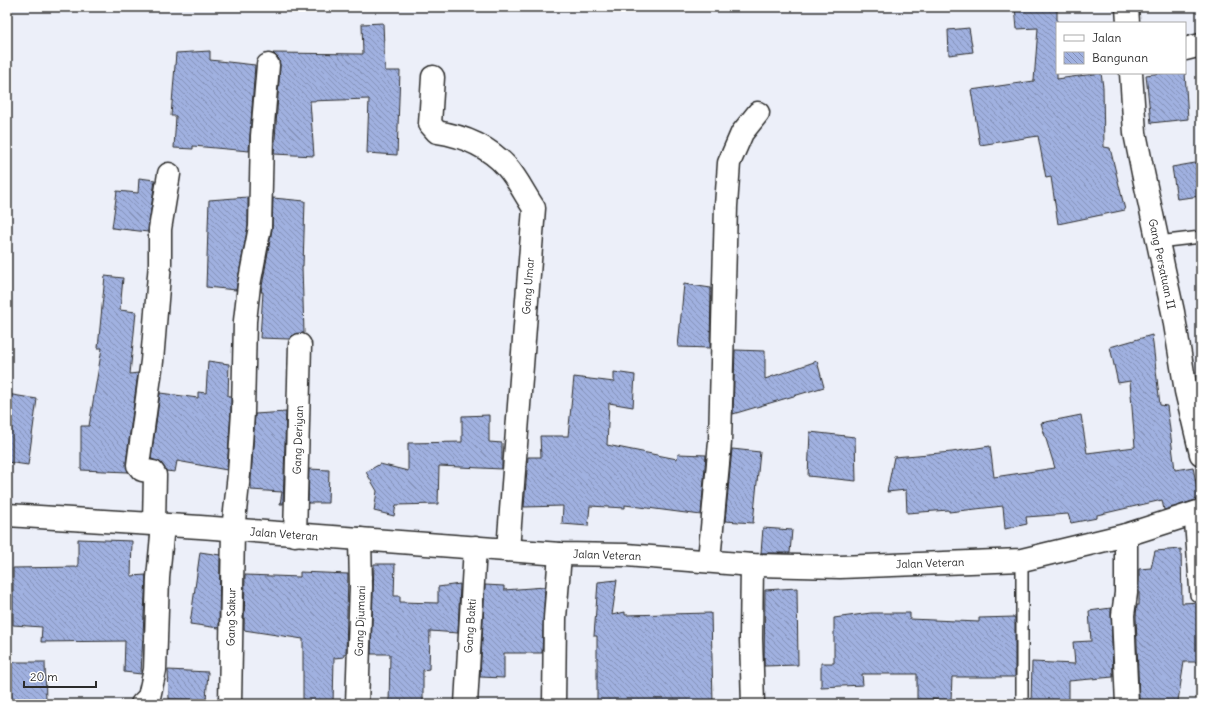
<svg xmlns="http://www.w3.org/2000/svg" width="1208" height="711" font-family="Delius,sans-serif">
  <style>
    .building { fill: url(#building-back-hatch); stroke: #2b2b2b }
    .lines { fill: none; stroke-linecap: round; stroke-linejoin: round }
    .service-casing { stroke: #2b2b2b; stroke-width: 14 }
    .minor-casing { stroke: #2b2b2b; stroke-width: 25 }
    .tertiary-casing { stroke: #2b2b2b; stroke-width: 25 }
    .service { stroke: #fff; stroke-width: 11 }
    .minor { stroke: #fff; stroke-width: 22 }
    .tertiary { stroke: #fff; stroke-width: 22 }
    .labels { text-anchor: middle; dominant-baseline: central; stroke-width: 3.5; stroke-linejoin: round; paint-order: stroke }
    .street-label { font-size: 11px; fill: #2b2b2b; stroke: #fff }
  </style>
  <defs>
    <pattern id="building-back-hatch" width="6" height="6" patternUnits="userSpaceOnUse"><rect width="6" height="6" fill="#a0b1e0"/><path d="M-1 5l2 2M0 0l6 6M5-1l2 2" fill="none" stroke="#8390b6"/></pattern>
  </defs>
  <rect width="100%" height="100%" fill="#eceff9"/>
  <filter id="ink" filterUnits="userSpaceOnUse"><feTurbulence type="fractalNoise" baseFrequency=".025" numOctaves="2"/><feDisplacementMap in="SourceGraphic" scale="8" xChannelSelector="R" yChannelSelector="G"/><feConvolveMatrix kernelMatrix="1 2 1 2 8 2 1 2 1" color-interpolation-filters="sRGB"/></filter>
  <g filter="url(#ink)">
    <path class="building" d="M1015,7H1057V79L1101,73L1103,87L1104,147L1110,148L1125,210L1058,224L1051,177L1046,178L1038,136L980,145L971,90L1034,81L1038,28L1017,29Z
      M383,23L385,71H400L397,155L367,153L369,99L310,101L314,156L274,154L280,66L279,59L273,53L363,54L362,24Z
      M969,28L973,52L949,55L948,30Z
      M210,51V60L255,65L249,151L193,146V149L174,148L176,116H171L176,53Z
      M1160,73H1185L1188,119L1151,123L1146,75Z
      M1201,162V196L1177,199L1172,167Z
      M139,178L155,180L148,232L112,228L117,191L138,193Z
      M248,197V226L236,290L206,287L209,200Z
      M273,198L305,201L303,266H302L304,333L294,334L289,339L260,338L263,292H261L272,229Z
      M105,276L123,278L120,310L136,312L130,374L138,373L126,463L128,472L81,470V426H89L102,348H98Z
      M684,284L711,288L710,348L678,347Z
      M1152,335L1160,405L1167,406L1175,470L1193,467L1199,499L1164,510L1162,500L1097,515V518L1071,523L1068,514L1026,517L1027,524L1005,529L1003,506L949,512V510L907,513L906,490L887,492L894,457L952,452L990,446L994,477L1055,468L1041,423L1081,415L1087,453L1135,447L1130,381L1118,383L1110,347Z
      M735,350L765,351V379L817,361L824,387L733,414Z
      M208,361L229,364L228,396H231V411L227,470L177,461L175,472L166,471L160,462L151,459L160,393L198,398V392L206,393Z
      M614,372L635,375L633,407L609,403L607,445L677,459L678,454L706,455L701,515L625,505V508L590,506L588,526L562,524L563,506L524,507L528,457H541L540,436H568L574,377L614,382Z
      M7,394L37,399L28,465L7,462Z
      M286,412L283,504H280L282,492L251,490V479L255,414Z
      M489,415V442L502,443V469L439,466L438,504L396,505L394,516L374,511L377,491L366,472L380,464L408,471V443L462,442V416Z
      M810,432L855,437L856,481L808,476Z
      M732,449L760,452L753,523L725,521Z
      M309,469L329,470L328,503H308Z
      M763,528L792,530L790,553H761Z
      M78,539L132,541L131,576L146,575L141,674L124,672L125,641L41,642L42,627L13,625V568L78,567Z
      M1181,549L1182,603L1201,602V662H1184L1178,701L1139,700L1136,616L1137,605H1139V569L1151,568L1155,551Z
      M200,552L220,555L219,628L190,624Z
      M374,564H395L394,596H400V602L438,603V587L460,584L458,633L430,631L429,669L423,670V704H389L390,654H371Z
      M300,572L348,574L346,654H344V657L334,658L333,704L303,701V639L244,630L245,575L300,577Z
      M617,580L612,615L625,612V615L711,613L713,704H597V636H594L598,582Z
      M485,585L504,586V590L545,587L542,653H504V678L480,677Z
      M797,588L798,665L764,666L765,590Z
      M1111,608L1113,677L1069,681V704H1031L1032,662L1075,664L1073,642L1091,641L1089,611Z
      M871,613H910V619L979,622V618L1015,617V677H952L951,700L917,699V674H862L863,685L821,687V663H834V618Z
      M7,662H45L46,702L7,700Z
      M168,670L208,672L206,700L169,699Z"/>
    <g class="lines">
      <defs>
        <path id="service" d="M1158,242L1201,237
          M1190,515L1196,595
          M1022,560V704"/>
        <path id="minor" d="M1127,7L1128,23
          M1185,49L1201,45
          M1131,73L1135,133L1143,173L1173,312L1186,391L1201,454
          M433,77L430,124L437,132C463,136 488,146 507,167C517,178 525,195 534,208L508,550
          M154,524L155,475L153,472L142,470L138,465L152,361L160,263V229L169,174
          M295,535L300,345
          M1126,535V593L1123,615L1127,704
          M709,560L720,442L726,206L729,163L742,133L758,113
          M752,565L751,638L753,704
          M142,704L149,697L155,670L158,578L163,525
          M230,704L233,530L239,474L243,412L245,321L249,285L260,227L262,136L268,65
          M357,704L361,587L360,539
          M466,704L475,547
          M554,704L555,618L560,554"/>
        <path id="tertiary" d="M7,515L200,527L560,554L626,555L752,565L840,567L1022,560L1126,535L1201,511"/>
      </defs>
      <use href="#service" class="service-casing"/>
      <use href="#minor" class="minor-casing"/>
      <use href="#tertiary" class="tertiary-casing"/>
      <use href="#service" class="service"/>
      <use href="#minor" class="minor"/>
      <use href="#tertiary" class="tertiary"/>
    </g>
  </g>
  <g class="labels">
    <g class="street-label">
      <text transform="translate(1162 264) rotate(78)">Gang Persatuan II</text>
      <text transform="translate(528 286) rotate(-86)">Gang Umar</text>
      <text transform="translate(298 440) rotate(-88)">Gang Deriyan</text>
      <text transform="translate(284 534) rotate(4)">Jalan Veteran</text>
      <text transform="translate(607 555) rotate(2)">Jalan Veteran</text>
      <text transform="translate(930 563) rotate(-2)">Jalan Veteran</text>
      <text transform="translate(231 617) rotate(-89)">Gang Sakur</text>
      <text transform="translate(360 621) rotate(-88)">Gang Djumani</text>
      <text transform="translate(470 626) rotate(-86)">Gang Bakti</text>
    </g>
  </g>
  <rect width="1208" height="711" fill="none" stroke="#fff" stroke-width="24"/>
  <rect x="12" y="12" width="1184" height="687" fill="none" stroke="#2b2b2b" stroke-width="1.5" filter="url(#ink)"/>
  <rect x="1056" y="22" width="130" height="52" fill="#ffffff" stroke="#aaaaaa"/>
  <rect x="1064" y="35" width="20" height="6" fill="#ffffff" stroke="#aaaaaa"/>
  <text x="1092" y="42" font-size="12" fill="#2b2b2b">Jalan</text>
  <rect x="1064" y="52" width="20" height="12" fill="url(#building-back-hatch)" stroke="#aaaaaa"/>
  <text x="1092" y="62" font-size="12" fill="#2b2b2b">Bangunan</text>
  <path d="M24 681v6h72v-6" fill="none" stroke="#2b2b2b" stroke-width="2"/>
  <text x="30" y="681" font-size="12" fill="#2b2b2b" stroke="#ffffff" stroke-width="3" paint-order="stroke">20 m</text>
</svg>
